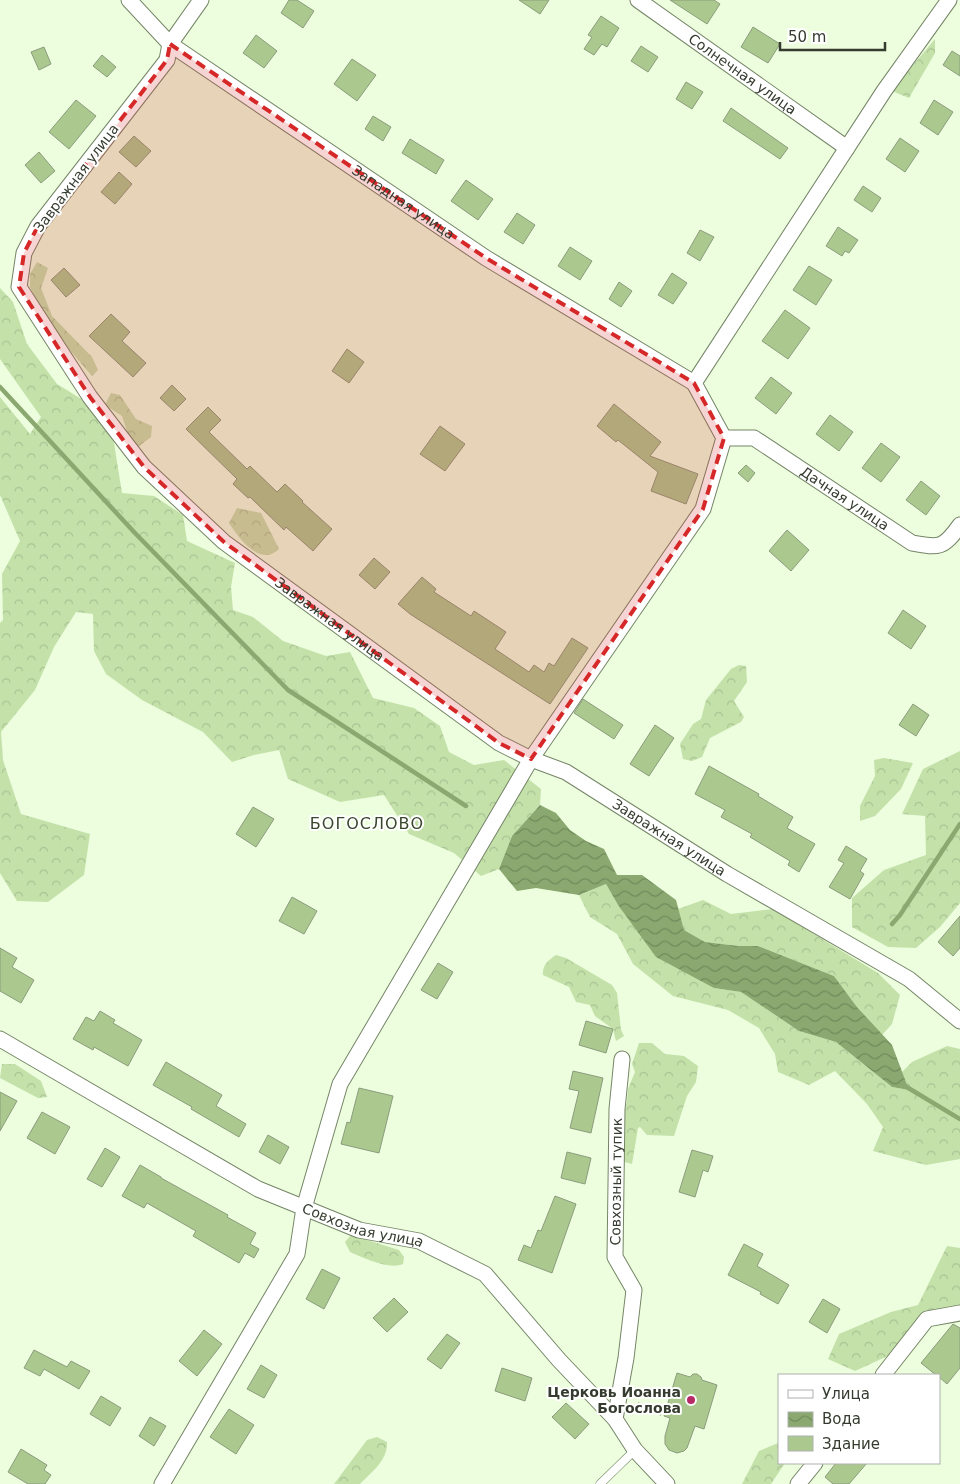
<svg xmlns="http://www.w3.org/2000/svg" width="960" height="1484" font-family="'DejaVu Sans',sans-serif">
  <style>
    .forest { fill: url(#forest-crowns) }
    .water { fill: url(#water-waves) }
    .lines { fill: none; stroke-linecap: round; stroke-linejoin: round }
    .stream { stroke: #8aa86f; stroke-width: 4.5 }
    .building { fill: #abc98f; stroke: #8b9c7d }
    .lane-casing { stroke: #758567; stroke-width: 9 }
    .street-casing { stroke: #758567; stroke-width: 17 }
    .path { stroke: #a2af97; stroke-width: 2.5; stroke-dasharray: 1 4; stroke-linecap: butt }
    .lane { stroke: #fff; stroke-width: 8 }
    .street { stroke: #fff; stroke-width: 15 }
    .marked { fill: #d62828; fill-opacity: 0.2; stroke: #d62828; stroke-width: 4; stroke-dasharray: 10 6; stroke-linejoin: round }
    .poi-dot { fill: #b62b65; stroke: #fff; stroke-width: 2 }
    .labels { text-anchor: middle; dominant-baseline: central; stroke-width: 4; stroke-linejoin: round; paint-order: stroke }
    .street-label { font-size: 14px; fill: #353c2f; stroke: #fff }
    .poi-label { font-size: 14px; font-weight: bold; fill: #353c2f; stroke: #fff; text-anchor: end }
    .quarter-label { font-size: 16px; letter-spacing: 1px; fill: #39472c; stroke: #fff }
  </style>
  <defs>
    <pattern id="forest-crowns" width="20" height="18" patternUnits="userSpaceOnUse" patternTransform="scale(1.25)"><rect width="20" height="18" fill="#c4e1aa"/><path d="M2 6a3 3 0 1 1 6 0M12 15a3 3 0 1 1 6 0" fill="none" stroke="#a9c293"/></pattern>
    <pattern id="water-waves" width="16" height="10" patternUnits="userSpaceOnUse" patternTransform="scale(1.25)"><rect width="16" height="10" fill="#8aa86f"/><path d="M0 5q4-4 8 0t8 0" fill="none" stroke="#728a5c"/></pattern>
  </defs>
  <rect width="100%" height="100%" fill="#ecfedd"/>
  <path class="forest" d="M935,39V53L909,98L892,91L899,77L908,71Z
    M37,262L48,268L41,288L52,316L92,357L98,370L92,376L50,327L30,287V274Z
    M0,288L13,302L27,344L57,384L83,400L113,437L122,493L154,496L183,515L187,541L235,563L231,587L233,610L253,617L283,641L326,656L350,652L373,698L414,708L440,726L449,752L474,765L504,760L541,789L540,805L512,836L499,869L481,876L454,853L409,834L384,795L340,802L288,779L279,750L254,755L232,762L203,732L142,700L106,674L94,651L93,614L76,612L54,647L35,690L1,732L3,760L21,814L90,834L84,875L48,902L17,901L0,873V623L3,620L2,574L20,541L0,495V397L30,434L41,417L0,359Z
    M111,393L120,395L136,419L152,426L151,437L138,447L128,434L122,416L105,405Z
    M237,508L261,513L279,549C260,568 238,537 229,523Z
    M739,665L746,666L747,682L734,701L744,717L741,722L710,738L702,757L692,761L683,759L680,744L693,724L701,719L706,700L731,669Z
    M960,751V903L940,927L916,948L888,947L852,927V898L884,870L926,855L925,816L902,814L923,769Z
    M884,758L913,763L901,789L875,816L860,821V806L875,776L874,760Z
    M606,884L618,905L714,988L741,992L799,1031L836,1042L892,1087L909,1090L902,1072L912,1062L947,1046L960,1049V1159L926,1165L873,1151L883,1127L867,1104L835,1071L809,1085L778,1072L775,1054L759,1028L728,1010L673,996L633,964L617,934L590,917L579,895Z
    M703,900L731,914L773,909L878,973L900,995L892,1024L882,1035L857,1007L834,976L758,946H739L705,942L684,930L678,909Z
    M556,955L566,958L612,985L617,993L621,1030L624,1036L616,1041L613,1029L595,1016L590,1005L576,1002L569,987L543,975C542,966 548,960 556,955Z
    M639,1043H652L665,1054L684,1056L698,1066L696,1082L687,1096L674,1136L647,1135L640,1127L638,1128L632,1164L621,1161L620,1131L627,1101L628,1089L635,1072L632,1064Z
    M2,1064H15L41,1081L47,1097L38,1098L0,1078Z
    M351,1235L399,1250L404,1257L403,1264C389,1270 364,1258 350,1252L345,1242Z
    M947,1246L960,1248V1308L918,1318L890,1355L855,1371L828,1359L839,1334L891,1312L918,1305Z
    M377,1437L387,1442C388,1460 372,1472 360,1484H334L367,1440Z
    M778,1443L779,1463H785L771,1484H742L759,1451Z"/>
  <path class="water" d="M540,805L556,813L570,830L586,841L604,849L617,875H642L676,900L684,930L705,942L739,946H758L834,976L857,1007L892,1045L909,1090L892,1087L836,1042L799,1031L741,992L714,988L656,957L618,905L606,884L579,895L536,888L517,891L499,869L512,836Z"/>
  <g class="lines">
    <path class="stream" d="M0,387L134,532L288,690L466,806
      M892,924L900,915L960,824
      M905,1086L960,1119"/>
  </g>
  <path class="building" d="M289,0H297L314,11L303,28L281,13Z
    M519,0H549L540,14Z
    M670,0H714L720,4L707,24Z
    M601,16L619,28L607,47L602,44L594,55L584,49L592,37L588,35Z
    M753,27L780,44L768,63L741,47Z
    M256,35L277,51L264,68L243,53Z
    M641,46L658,57L648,72L631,61Z
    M44,47L51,64L39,70L31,52Z
    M952,51L960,56V76L943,65Z
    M102,55L116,67L107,77L93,66Z
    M352,59L376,75L357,101L334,84Z
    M686,82L703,92L692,109L676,99Z
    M76,100L96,116L69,149L49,132Z
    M934,100L953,112L938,135L920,123Z
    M731,108L788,148L780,159L723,121Z
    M373,116L391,127L383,141L365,129Z
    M134,136L151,151L136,167L119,152Z
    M900,138L919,151L905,172L886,159Z
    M410,139L444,160L436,174L402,153Z
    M39,152L55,171L41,183L25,165Z
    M119,172L132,184L115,204L101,192Z
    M466,180L493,199L478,220L451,201Z
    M863,186L881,198L872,212L854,200Z
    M517,213L535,225L523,244L504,232Z
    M838,227L858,240L849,253L845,251L842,256L826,246Z
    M700,230L714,237L700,261L687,253Z
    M570,247L592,261L580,280L558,266Z
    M809,266L832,280L816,305L793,290Z
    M64,268L80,285L66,297L51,280Z
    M672,273L687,283L673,304L658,295Z
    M619,282L632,291L621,307L609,299Z
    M785,310L810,328L788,359L762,341Z
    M111,314L130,332L122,341L146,363L133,377L89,336Z
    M347,349L364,362L349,383L332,371Z
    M771,377L792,393L776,414L755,398Z
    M172,385L186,399L174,411L160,398Z
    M614,404L661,442L650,456L698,474L686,504L651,491L658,472L618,440L616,442L597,426Z
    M208,407L221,420L209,432L247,469L250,466L277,492L285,484L303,501L302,502L332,529L313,551L286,527L284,530L250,497L248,498L233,484L237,479L186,429Z
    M830,415L853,432L839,451L816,434Z
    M440,426L465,444L445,471L420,454Z
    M881,443L900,457L881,482L862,468Z
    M746,465L755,473L748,482L738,473Z
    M921,481L940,496L926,515L906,500Z
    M787,530L809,550L791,571L769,551Z
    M374,558L390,572L375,589L359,575Z
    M422,577L436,589L434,592L471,616L474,611L506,632L495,649L529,672L534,665L544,672L549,663L554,666L572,638L588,648L550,704L410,614L398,604Z
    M903,610L926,626L911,649L888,633Z
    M583,699L623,725L614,739L574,713Z
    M913,704L929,715L916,736L899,725Z
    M655,725L674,738L649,776L630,764Z
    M709,766L759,794L758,796L793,817L787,828L815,844L799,872L788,865L790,861L750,837L752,834L721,817L725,810L695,794Z
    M253,807L274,819L256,847L236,834Z
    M846,846L867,859L860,871L864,874L850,899L829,887L844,863L838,860Z
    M292,897L317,911L304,934L279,921Z
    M960,916V948L953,956L938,942Z
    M0,948L17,958L12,967L34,980L21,1003L0,991Z
    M438,963L453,972L437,999L421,990Z
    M100,1011L115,1020L113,1023L142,1040L128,1066L94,1047L93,1050L73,1039L86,1017L94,1021Z
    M586,1021L613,1029L606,1053L579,1045Z
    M166,1062L222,1095L216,1106L246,1124L239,1137L191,1109L192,1107L153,1085Z
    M573,1071L603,1078L591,1133L570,1128L579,1091L569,1089Z
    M359,1088L393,1096L379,1153L341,1144L347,1122L350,1123Z
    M0,1092L17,1101L0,1131Z
    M42,1112L70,1127L55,1154L27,1138Z
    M268,1135L289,1147L280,1164L259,1152Z
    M105,1148L120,1157L102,1187L87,1179Z
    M692,1150L713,1156L708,1172L703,1170L695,1197L679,1192Z
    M567,1152L591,1158L585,1184L561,1178Z
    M140,1165L161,1177V1178L228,1215L227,1217L256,1233L250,1244L259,1249L254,1258L245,1253L239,1263L193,1236L196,1231L147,1203L144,1208L122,1196Z
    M555,1196L576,1204L552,1273L518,1260L524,1245L531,1248L538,1230L541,1231Z
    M744,1244L763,1254L757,1266L789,1285L778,1304L760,1294L761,1292L728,1275Z
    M322,1269L340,1278L324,1309L306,1299Z
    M394,1298L408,1312L387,1332L373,1318Z
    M823,1299L840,1309L827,1333L809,1322Z
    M953,1324L960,1328V1368L947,1384L939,1377V1375H936L921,1363Z
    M204,1330L222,1344L197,1376L179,1361Z
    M447,1334L460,1343L441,1369L427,1359Z
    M34,1350L67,1367L71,1361L90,1371L79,1389L44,1369L40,1376L24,1368Z
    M261,1365L277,1375L264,1398L247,1389Z
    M502,1368L532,1378L525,1401L495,1391Z
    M677,1373L690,1377L693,1374H697L701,1377L702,1380L717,1385L704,1429L695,1426L687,1448L684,1451L677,1453L669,1450L665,1444V1436L670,1418L664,1416Z
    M101,1396L121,1408L110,1426L90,1414Z
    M566,1403L589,1424L575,1439L552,1417Z
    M229,1409L254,1425L236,1454L210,1437Z
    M150,1417L166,1426L154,1446L139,1436Z
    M21,1449L47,1465L44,1470L51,1475L45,1484H28L8,1472Z
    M836,1463H867L849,1484H833L825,1477Z"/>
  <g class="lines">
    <defs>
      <path id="lane" d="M600,1484L635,1450"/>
      <g id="street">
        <path id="s1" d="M129,0L170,44L486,258L694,383"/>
        <path id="s2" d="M201,0L170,44L167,60L38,226L24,253L19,287L90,397L144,467L224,542L499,743L531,759L566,772L727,874L909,979L960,1021"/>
        <path id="s3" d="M638,0L847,148"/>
        <path d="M694,383L884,91L949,0"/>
        <path id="s4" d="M724,438H754L912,543C939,548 943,549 960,525"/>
        <path id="s5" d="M0,1039L258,1189L359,1230L419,1241L485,1274L559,1360L615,1419L635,1450L667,1484"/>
        <path d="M883,1375L927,1319L960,1313"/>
        <path id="s6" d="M615,1419L626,1358L634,1290L615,1257L617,1109L622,1059"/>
        <path d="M162,1484L297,1254L304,1208L340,1084L531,759L703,509L724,438L694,383"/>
        <path d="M798,1484L815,1463"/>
      </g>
    </defs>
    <use href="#lane" class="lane-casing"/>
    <use href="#street" class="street-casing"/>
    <path class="path" d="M638,1403L661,1415"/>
    <use href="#lane" class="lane"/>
    <use href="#street" class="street"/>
  </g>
  <path class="marked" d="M170,44L486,258L694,383L724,438L703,509L531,759L499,743L224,542L144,467L90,397L19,287L24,253L38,226L167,60Z"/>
  <circle class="poi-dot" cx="691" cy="1400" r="5"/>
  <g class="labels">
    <g class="street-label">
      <text stroke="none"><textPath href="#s3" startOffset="128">Солнечная улица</textPath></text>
      <text transform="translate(76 178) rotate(-53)">Завражная улица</text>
      <text stroke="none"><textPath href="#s1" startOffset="342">Западная улица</textPath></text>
      <text stroke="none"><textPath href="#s4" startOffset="139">Дачная улица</textPath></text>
      <text stroke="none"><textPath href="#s2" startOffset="805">Завражная улица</textPath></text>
      <text stroke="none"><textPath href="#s2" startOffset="1210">Завражная улица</textPath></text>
      <text stroke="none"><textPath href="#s6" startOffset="244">Совхозный тупик</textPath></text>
      <text stroke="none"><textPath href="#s5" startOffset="410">Совхозная улица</textPath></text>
    </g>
    <g class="poi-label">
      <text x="681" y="1392">Церковь Иоанна<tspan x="681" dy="16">Богослова</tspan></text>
    </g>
    <g class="quarter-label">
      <text x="367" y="823">БОГОСЛОВО</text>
    </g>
  </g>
  <rect x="778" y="1374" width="162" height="90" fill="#ffffff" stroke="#aeb1ac"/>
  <rect x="788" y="1390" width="25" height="8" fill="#ffffff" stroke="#aeb1ac"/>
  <text x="822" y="1399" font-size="15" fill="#353c2f">Улица</text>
  <rect x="788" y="1412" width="25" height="15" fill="url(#water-waves)" stroke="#aeb1ac"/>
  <text x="822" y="1424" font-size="15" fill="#353c2f">Вода</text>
  <rect x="788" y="1436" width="25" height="15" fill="#abc98f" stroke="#aeb1ac"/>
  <text x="822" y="1449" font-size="15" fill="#353c2f">Здание</text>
  <path d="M780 42v8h105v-8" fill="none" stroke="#353c2f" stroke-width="2.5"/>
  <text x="788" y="42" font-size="15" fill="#353c2f" stroke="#ffffff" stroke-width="4" paint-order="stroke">50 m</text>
</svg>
